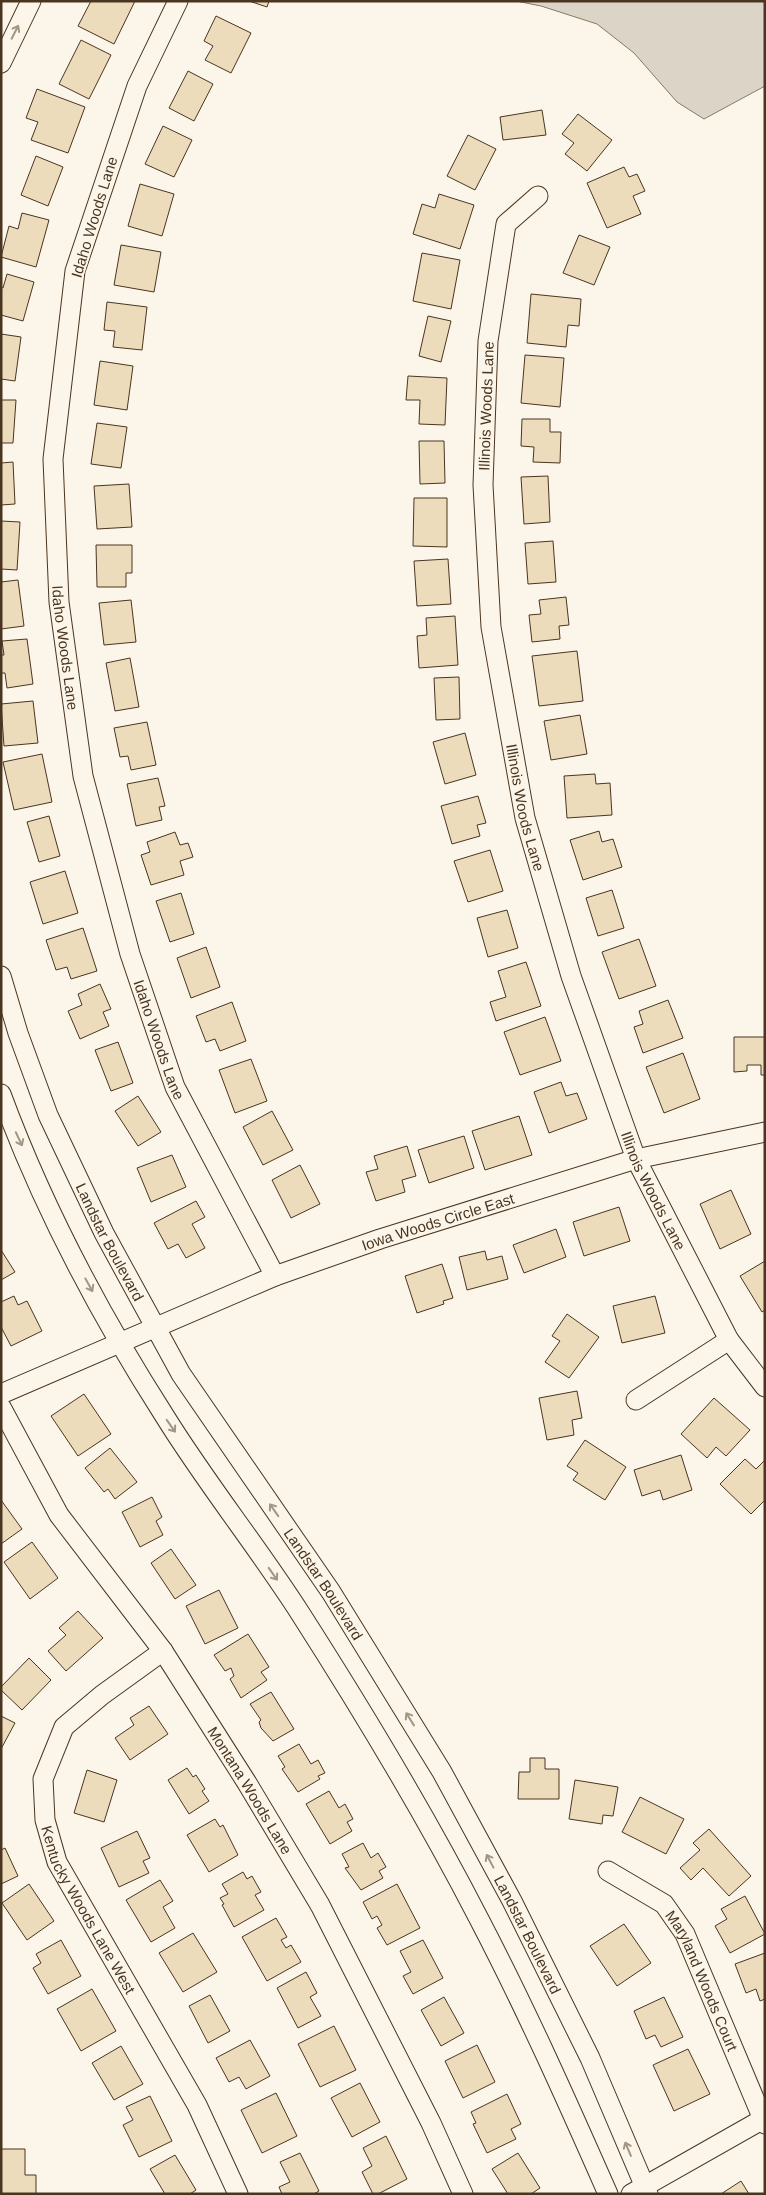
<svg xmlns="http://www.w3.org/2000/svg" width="766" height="2195" font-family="Arial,sans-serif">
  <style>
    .water { fill: #dcd4c6; stroke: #887966 }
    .building { fill: #ecdcbc; stroke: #4a3520 }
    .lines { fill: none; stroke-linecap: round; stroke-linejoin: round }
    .minor-casing { stroke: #4a3520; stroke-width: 21 }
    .minor { stroke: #fbf6e9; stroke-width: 19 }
    .oneway { stroke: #a29684 }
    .labels { text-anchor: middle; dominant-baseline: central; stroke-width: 4; stroke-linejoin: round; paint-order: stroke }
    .street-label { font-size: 15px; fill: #4a3520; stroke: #fbf6e9 }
  </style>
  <rect width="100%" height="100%" fill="#fbf6e9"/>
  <path class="water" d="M516,1H765V86L704,119L677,102L634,53L597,24L541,6Z"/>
  <path class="building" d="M91,1H135L114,44L78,26Z
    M249,1H269L267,7Z
    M216,16L251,33L231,73L205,60L213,46L204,41Z
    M81,40L111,55L89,99L59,84Z
    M188,71L213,84L194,121L169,108Z
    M37,89L85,107L68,153L31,140L38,122L26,118Z
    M542,110L546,135L503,140L500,117Z
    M578,114L612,140L587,171L565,154L574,143L562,134Z
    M163,126L192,140L174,177L145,164Z
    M468,135L496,149L475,190L447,176Z
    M36,156L63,167L48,206L21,195Z
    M624,167L629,177L637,174L645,191L633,196L641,214L607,228L587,183Z
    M140,184L174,194L162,236L128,226Z
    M439,194L474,205L460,249L413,234L422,204L435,208Z
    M22,213L49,220L36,267L1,257L9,226L18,229Z
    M579,235L610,247L594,285L563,273Z
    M121,245L161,252L154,292L114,285Z
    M422,253L460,260L451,309L413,301Z
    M7,274L34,282L23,321L1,315V287L3,288Z
    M531,294L581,299L579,326L568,325L566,347L527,343Z
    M107,302L147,307L142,350L113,347L115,331L104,330Z
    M428,316L451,321L441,362L419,356Z
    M1,334L21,337L15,381L1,379Z
    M525,355L564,358L560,407L521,403Z
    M100,361L133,366L127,410L94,405Z
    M408,376L447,378L445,425L419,424L420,400H406Z
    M1,400H16L13,443H1Z
    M522,419H550V432H561L560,463L533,462L534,447L521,446Z
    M97,423L127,427L121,468L91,464Z
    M419,441H444L445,483L420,484Z
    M13,462L15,504L1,505V463Z
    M548,476L550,522L524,524L521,477Z
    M129,484L132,527L97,529L94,486Z
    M414,498H447V547L413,546Z
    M1,521L20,522L17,570L1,569Z
    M553,541L556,582L528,584L525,543Z
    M96,545H132V573H126V587H97Z
    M448,559L451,604L417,606L414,561Z
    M18,580L24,626L1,629V582Z
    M566,597L569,625L559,626L560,639L532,642L529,615L541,614L539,600Z
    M131,600L136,642L104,645L99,603Z
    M455,616L458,665L419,668L417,636L427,635L426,618Z
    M27,639L33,684L7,688L5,673H1V655H4L2,641Z
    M577,651L583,701L539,706L532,656Z
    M130,658L139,707L115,711L106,663Z
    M459,677L460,719L436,720L434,678Z
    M33,701L38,743L4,746L1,704Z
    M580,715L587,754L551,760L544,721Z
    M147,722L156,765L131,770L128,756L120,757L114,728Z
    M465,733L476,775L445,784L433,742Z
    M42,754L52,802L14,810L3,762Z
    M595,774L596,784L610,783L612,815L567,818L564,776Z
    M158,778L165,806L159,807L162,820L136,826L127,784Z
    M478,796L486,823L477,825L480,836L452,844L441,806Z
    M49,816L60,856L39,862L27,822Z
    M599,831L602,842L613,839L622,867L583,880L570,840Z
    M175,832L180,845L188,843L193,857L180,861L184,875L151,885L141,855L150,852L147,842Z
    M490,850L503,891L468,902L454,861Z
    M65,871L78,913L43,924L30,882Z
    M612,890L624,928L598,936L586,898Z
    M181,893L194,934L170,942L156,901Z
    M507,910L518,948L488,957L477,918Z
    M83,928L97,971L71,979L67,967L56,970L46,940Z
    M639,939L656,986L619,999L602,952Z
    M206,947L220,987L191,998L177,958Z
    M526,962L541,1006L496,1021L490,1002L506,997L498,971Z
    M100,984L111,1009L103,1012L109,1026L80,1039L68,1011L82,1005L78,994Z
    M668,1000L683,1038L643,1053L634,1027L643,1024L639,1011Z
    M232,1002L246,1041L220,1051L215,1039L206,1042L196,1016Z
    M545,1017L561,1061L520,1075L504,1032Z
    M734,1037H765V1075H761V1065H747V1071L734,1072Z
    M118,1042L133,1083L111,1091L95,1050Z
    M683,1053L700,1099L664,1113L646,1067Z
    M251,1059L267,1101L235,1113L219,1070Z
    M561,1082L566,1096L577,1093L587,1119L549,1133L534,1092Z
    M138,1096L161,1132L138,1146L115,1111Z
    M272,1111L293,1150L263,1165L243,1127Z
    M519,1116L532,1155L485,1170L472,1131Z
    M464,1136L474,1168L429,1183L418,1150Z
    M407,1146L416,1176L402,1180L405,1192L376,1201L366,1172L378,1169L374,1156Z
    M172,1155L186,1187L151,1202L137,1168Z
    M300,1165L320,1204L291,1218L272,1180Z
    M731,1190L751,1234L720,1249L700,1204Z
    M196,1201L205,1217L192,1224L205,1248L186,1258L178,1244L168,1249L154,1223Z
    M619,1207L630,1241L584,1256L573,1222Z
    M556,1229L566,1257L524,1273L513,1245Z
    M1,1250L15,1272L1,1280Z
    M485,1251L487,1260L502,1256L508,1279L467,1290L459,1257Z
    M765,1261V1310L762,1312L740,1276Z
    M442,1264L453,1298L443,1301L444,1304L417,1313L405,1276Z
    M14,1296L18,1305L27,1301L42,1331L11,1346L1,1327V1302Z
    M655,1296L665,1333L622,1343L613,1306Z
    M567,1314L599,1337L569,1378L545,1362L560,1341L552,1336Z
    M577,1391L582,1418L572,1420L574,1435L547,1440L539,1398Z
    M84,1394L111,1434L78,1456L51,1416Z
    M714,1398L750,1430L726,1456L716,1447L707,1458L681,1434Z
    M585,1440L626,1467L605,1500L573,1480L578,1473L567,1466Z
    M110,1448L137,1482L115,1499L108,1489L104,1492L85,1468Z
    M681,1455L692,1490L663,1500L660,1490L642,1496L634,1470Z
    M745,1459L756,1469L765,1460V1500L751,1514L720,1484Z
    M152,1497L162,1517L156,1521L163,1535L140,1547L122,1512Z
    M1,1500L22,1529L1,1544Z
    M32,1542L58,1578L30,1599L4,1562Z
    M171,1549L196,1585L175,1599L151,1563Z
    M219,1590L238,1628L205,1644L186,1606Z
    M78,1611L103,1638L66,1671L48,1651L66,1635L59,1628Z
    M248,1634L269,1667L261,1672L267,1680L241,1698L230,1679L234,1676L231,1668L225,1671L214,1655Z
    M29,1658L51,1680L22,1710L1,1690V1687Z
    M271,1692L294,1729L273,1741L261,1728L259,1722L261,1720L250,1704Z
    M149,1706L168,1734L130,1760L115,1738L134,1725L130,1718Z
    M1,1716L15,1723L1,1749Z
    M299,1744L311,1764L318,1760L325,1773L318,1776L320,1779L298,1792L282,1769L285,1767L278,1756Z
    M530,1758H545V1769H559V1799H518L519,1772H530Z
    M187,1768L193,1777L196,1775L205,1789L202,1791L209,1801L189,1814L168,1780Z
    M87,1770L117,1780L104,1822L74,1813Z
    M575,1780L618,1787L613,1816L603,1815L602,1824L569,1819Z
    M329,1791L339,1808L345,1804L353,1819L347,1822L352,1831L330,1844L306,1804Z
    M640,1797L684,1819L666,1854L622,1832Z
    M215,1819L220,1827L223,1825L238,1855L209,1872L187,1835Z
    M709,1829L751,1876L729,1896L703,1868L691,1880L680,1868L700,1850L693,1843Z
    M137,1831L150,1858L143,1861L149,1873L119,1887L101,1848Z
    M363,1843L371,1858L378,1853L386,1867L379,1871L383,1878L361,1890L345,1868L349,1867L342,1854Z
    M5,1848L18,1876L1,1884V1850Z
    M243,1872L247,1879L252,1876L261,1892L255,1895L264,1910L234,1927L222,1905L224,1904L220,1898L228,1894L222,1884Z
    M160,1880L173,1901L163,1907L175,1928L151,1942L126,1900Z
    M29,1884L54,1921L27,1940L2,1903Z
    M397,1884L420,1928L387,1945L377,1928L382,1925L377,1916L372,1919L363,1902Z
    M745,1896L765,1934L730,1953L715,1926L727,1919L721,1909Z
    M276,1918L287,1937L281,1940L286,1948L291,1945L301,1962L267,1981L242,1937Z
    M624,1924L651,1963L617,1986L590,1946Z
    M193,1933L217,1972L183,1992L159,1953Z
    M61,1940L81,1976L48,1994L33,1968L41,1963L36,1954Z
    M423,1940L443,1978L413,1994L403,1976L411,1972L400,1951Z
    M765,1953V1999L760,2001L756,1989L746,1993L735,1964Z
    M306,1972L317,1993L310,1997L321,2016L298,2028L277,1988Z
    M92,1989L116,2031L81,2051L57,2009Z
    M210,1995L230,2031L208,2043L189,2006Z
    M444,1997L464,2033L441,2046L421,2010Z
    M664,1997L683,2037L661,2047L655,2035L646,2039L634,2011Z
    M334,2026L356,2070L320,2087L298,2044Z
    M250,2040L270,2076L246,2089L239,2077L229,2082L216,2058Z
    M477,2045L495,2082L463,2098L445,2061Z
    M121,2046L143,2084L114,2100L92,2063Z
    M688,2049L710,2094L674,2111L653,2065Z
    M360,2083L380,2122L352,2137L331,2098Z
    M276,2093L297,2136L262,2153L241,2110Z
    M507,2094L521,2124L511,2129L516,2139L487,2153L473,2124L476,2123L471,2112Z
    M150,2096L172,2141L139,2157L123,2125L133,2120L126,2107Z
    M386,2136L407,2179L378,2194H373L362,2172L372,2166L363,2148Z
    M1,2149H25V2175H36V2194H1Z
    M300,2153L319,2191L314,2194H282L279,2187L290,2182L280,2162Z
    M518,2153L540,2188L531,2194H508L492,2169Z
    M175,2155L196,2190L190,2194H165L150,2169Z
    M741,2181L749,2194H721Z"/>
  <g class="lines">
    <defs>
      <g id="minor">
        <path id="s1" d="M178,1L137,86L75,271L53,459L59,602L83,776L130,954L175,1087L275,1276"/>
        <path d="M1,63L31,1"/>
        <path id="s2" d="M538,196L506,224L488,341L483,485L491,627L525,818L571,976L636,1159L729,1340L765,1387"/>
        <path id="s3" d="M1,976L18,1033L48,1115L104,1233L181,1374L331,1592L442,1772L512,1901L590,2058L648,2194"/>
        <path d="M1,1094C42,1205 100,1315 164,1415C206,1483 257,1546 300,1613C364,1713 425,1814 479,1919C526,2009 567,2101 608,2194"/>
        <path id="s4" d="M1,1394L275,1276L380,1239L636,1159L765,1132"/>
        <path d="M636,1400L729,1340"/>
        <path id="s5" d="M1,1407L59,1515L163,1651L247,1783L320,1905L431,2123L463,2194"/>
        <path id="s6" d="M163,1651L102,1695L64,1727L43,1779L45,1820L57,1862L197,2105L238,2194"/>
        <path id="s7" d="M608,1871L664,1904L685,1934L765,2124"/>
        <path d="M631,2194L765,2118"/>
      </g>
    </defs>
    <use href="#minor" class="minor-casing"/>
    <use href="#minor" class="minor"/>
  </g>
  <defs><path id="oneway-shaft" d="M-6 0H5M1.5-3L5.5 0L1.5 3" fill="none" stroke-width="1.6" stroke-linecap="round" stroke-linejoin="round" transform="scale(1.25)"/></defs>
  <g class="oneway">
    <use href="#oneway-shaft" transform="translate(15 32) rotate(-63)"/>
    <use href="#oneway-shaft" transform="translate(19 1139) rotate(65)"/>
    <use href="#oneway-shaft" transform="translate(89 1285) rotate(61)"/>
    <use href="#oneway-shaft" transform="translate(171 1426) rotate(55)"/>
    <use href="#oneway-shaft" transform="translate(274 1510) rotate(-125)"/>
    <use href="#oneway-shaft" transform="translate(273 1574) rotate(55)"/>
    <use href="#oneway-shaft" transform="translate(410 1719) rotate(-122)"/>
    <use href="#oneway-shaft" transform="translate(490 1861) rotate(-118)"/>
    <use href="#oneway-shaft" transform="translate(628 2149) rotate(-113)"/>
  </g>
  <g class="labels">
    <g class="street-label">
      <text transform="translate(94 217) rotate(-73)">Idaho Woods Lane</text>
      <text transform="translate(486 406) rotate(-88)">Illinois Woods Lane</text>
      <text stroke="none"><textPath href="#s1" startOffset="668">Idaho Woods Lane</textPath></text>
      <text stroke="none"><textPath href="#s2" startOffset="631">Illinois Woods Lane</textPath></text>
      <text stroke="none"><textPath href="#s1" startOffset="1072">Idaho Woods Lane</textPath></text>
      <text stroke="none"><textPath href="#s2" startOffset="1036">Illinois Woods Lane</textPath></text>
      <text stroke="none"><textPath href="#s4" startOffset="470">Iowa Woods Circle East</textPath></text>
      <text stroke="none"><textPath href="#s3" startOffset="288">Landstar Boulevard</textPath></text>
      <text stroke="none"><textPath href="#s3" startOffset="692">Landstar Boulevard</textPath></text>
      <text stroke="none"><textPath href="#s5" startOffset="458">Montana Woods Lane</textPath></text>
      <text stroke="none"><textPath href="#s6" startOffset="322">Kentucky Woods Lane West</textPath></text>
      <text stroke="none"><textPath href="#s3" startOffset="1098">Landstar Boulevard</textPath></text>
      <text stroke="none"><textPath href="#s7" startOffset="151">Maryland Woods Court</textPath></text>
    </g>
  </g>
  <rect width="766" height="2195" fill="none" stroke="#4a3520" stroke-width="5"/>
</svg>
